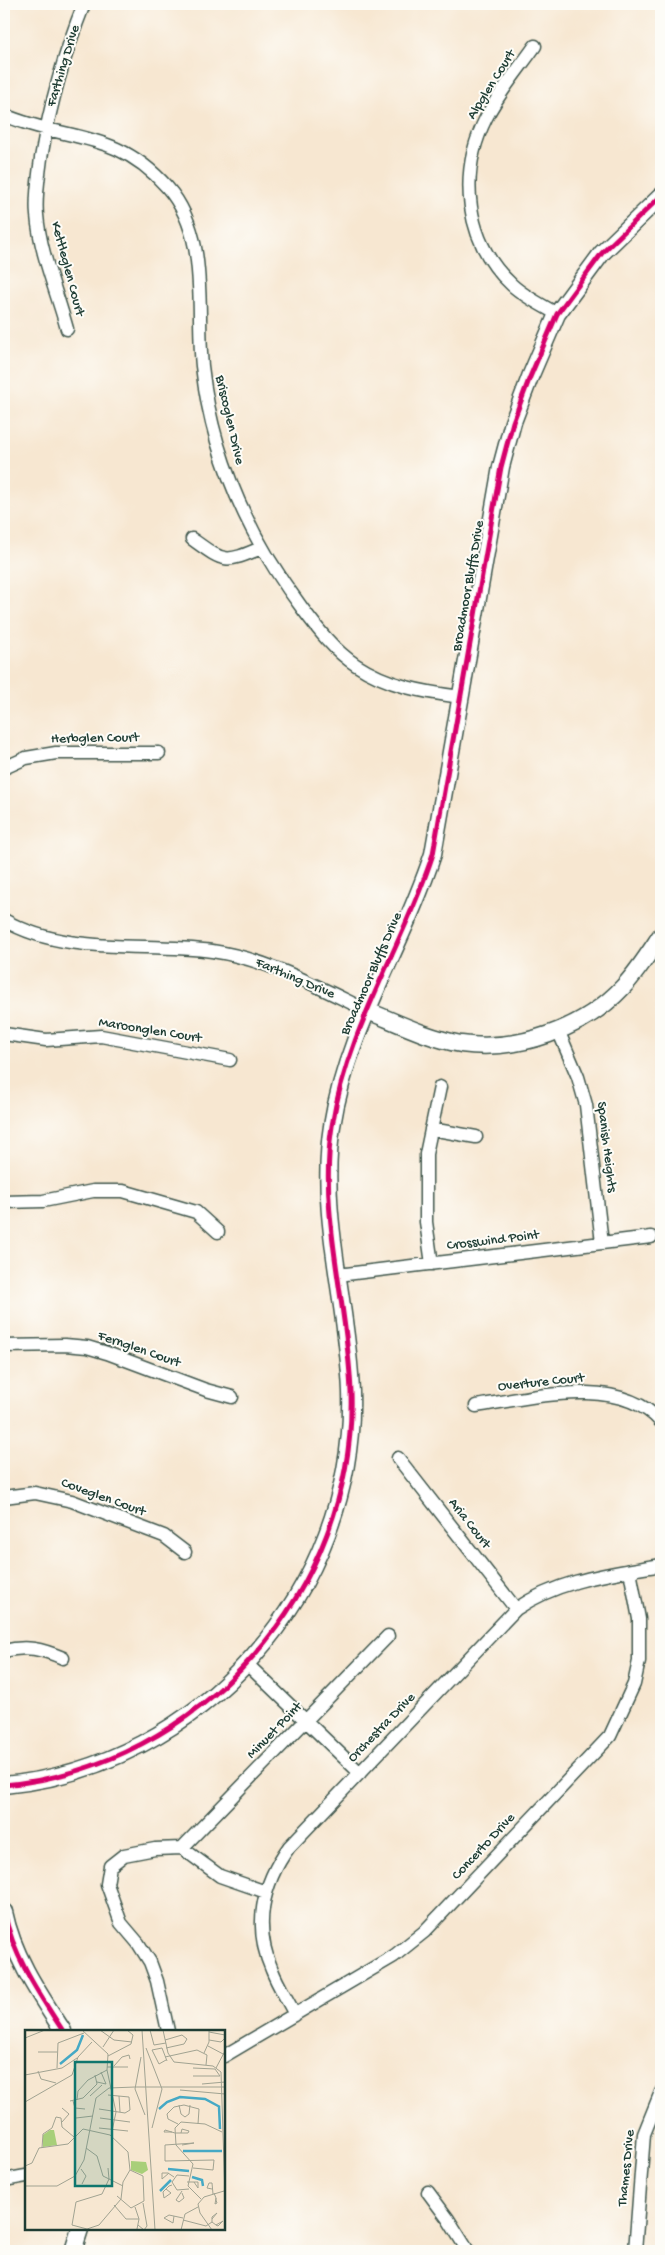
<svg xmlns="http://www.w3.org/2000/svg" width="665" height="2255" font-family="'Gochi Hand',sans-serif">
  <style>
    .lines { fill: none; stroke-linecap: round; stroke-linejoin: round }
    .minor-casing { stroke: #3f564c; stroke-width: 15 }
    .tertiary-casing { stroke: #3f564c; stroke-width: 19 }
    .minor { stroke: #fff; stroke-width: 12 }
    .tertiary { stroke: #fff; stroke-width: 16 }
    .cycleway-casing { stroke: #fdfcf7; stroke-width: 8 }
    .cycleway { stroke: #d6006c; stroke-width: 5 }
    .labels { text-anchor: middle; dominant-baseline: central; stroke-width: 4; stroke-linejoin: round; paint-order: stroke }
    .street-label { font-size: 14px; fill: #1f3d34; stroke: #fdfcf7 }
    .inset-river { fill: none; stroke: #45a9c5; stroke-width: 2.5 }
    .inset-road { fill: none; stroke: #a1a392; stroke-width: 1 }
    .view { fill: #0f766e; fill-opacity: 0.15; stroke: #0f766e; stroke-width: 2.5 }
    .inset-edge { fill: none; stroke: #1f3d34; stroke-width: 2.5 }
  </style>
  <rect width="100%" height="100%" fill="#fdfcf7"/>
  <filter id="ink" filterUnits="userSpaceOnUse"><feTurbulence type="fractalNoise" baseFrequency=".02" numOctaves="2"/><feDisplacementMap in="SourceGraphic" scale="10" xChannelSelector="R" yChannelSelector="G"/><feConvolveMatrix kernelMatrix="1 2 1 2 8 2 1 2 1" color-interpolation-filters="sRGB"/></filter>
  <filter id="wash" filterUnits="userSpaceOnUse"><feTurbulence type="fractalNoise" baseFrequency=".0096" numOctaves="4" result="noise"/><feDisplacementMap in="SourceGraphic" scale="20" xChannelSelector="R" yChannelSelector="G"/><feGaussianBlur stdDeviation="1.12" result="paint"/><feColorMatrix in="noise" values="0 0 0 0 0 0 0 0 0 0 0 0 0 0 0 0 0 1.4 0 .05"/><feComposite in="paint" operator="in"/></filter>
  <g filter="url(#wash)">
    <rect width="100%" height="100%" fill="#f7e7d1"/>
  </g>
  <g filter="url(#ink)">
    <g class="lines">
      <defs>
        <path id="minor" d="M535,46C519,69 499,92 486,118C458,174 465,242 512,285C525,297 542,305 557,314
          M4,115C67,142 116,129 167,187C210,236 196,307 202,366C212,456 248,536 302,608C317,628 334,651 356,665C388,686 423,692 461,697
          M67,329C57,292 40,253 37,215C35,196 39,176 41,158C50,105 64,54 84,4
          M192,539C224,562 224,564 261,548
          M4,768L26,758L56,753H159
          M4,920C66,956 143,942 212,951C268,959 318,987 368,1011
          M558,1030L578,1077L586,1105L602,1243
          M4,1034L46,1040L101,1036L230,1060
          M431,1129L476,1137
          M4,1202L43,1201L93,1191H123L196,1212L218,1232
          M432,1264L426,1222V1154L440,1087
          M338,1275L651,1237
          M4,1346L65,1345L87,1347L107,1353L206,1390L232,1397
          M476,1406C530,1398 619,1374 661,1422
          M398,1458L516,1609
          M4,1497L35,1493L72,1501L164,1536L185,1552
          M4,1651C26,1645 42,1649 63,1658
          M247,1664L360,1773
          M182,1848L388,1636
          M295,2015C288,2000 278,1986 272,1970C253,1927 262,1884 289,1847L516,1609C560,1579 610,1574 661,1565
          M168,2031L157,1981L150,1962L138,1943L121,1923L107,1884L110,1866L124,1855L155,1849L182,1848L220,1876L266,1892
          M224,2056L394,1956L424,1932L610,1736L634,1684L639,1661V1619L630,1571
          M4,2180L26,2176
          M428,2192L448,2219L468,2251
          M635,2251L644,2134L661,2092"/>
        <path id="tertiary" d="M368,1011C398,1023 428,1038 461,1044C518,1052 584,1029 623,987C638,971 649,953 661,935
          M4,1785C200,1767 357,1590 351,1392C348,1304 318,1214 332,1126C347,1029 403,946 433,854L501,467L513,422L530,377L557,314L602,253L661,196
          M4,1912C13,1956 39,1994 63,2031
          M73,2251L80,2229"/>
      </defs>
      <use href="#minor" class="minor-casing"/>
      <use href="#tertiary" class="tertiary-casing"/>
      <use href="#minor" class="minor"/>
      <use href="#tertiary" class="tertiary"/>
      <defs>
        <path id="cycleway" d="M4,1785C200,1767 357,1590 351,1392C348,1304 318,1214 332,1126C347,1029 403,946 433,854L501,467L513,422L530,377L557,314L602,253L661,196
          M4,1912C13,1956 39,1994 63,2031"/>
      </defs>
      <use href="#cycleway" class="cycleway-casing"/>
      <use href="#cycleway" class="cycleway"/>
    </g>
  </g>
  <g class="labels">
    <g class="street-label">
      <text transform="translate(64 66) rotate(-73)">Farthing Drive</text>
      <text transform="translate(492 85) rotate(-58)">Alpglen Court</text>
      <text transform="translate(67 269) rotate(75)">Kettleglen Court</text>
      <text transform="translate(229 420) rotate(77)">Briscoglen Drive</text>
      <text transform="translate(469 586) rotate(-80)">Broadmoor Bluffs Drive</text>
      <text transform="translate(95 739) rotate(-1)">Herbglen Court</text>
      <text transform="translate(372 974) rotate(-66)">Broadmoor Bluffs Drive</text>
      <text transform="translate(295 979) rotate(23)">Farthing Drive</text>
      <text transform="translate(150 1031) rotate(9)">Maroonglen Court</text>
      <text transform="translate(606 1147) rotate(83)">Spanish Heights</text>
      <text transform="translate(493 1241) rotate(-7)">Crosswind Point</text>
      <text transform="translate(139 1350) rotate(19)">Fernglen Court</text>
      <text transform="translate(541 1383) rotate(-6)">Overture Court</text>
      <text transform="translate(103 1498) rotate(20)">Coveglen Court</text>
      <text transform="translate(469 1524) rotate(52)">Aria Court</text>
      <text transform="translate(382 1728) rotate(-46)">Orchestra Drive</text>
      <text transform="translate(275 1731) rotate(-46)">Minuet Point</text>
      <text transform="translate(484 1847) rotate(-47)">Concerto Drive</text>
      <text transform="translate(627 2168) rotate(-84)">Thames Drive</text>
    </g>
  </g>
  <g transform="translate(25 2030)">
    <rect width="200" height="200" fill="#f7e7d1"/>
    <path d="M25,100H29L32,115L18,117V105ZM106,131L121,132L123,140L117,144L106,140Z" fill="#a8cf79"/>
    <path class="inset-river" d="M35,34L52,20L58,5M194,77L195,99M134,79L142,72L155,67L180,69L195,77M158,121H197M143,139L164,141M167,147L177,150L178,156M135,161L146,150"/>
    <path class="inset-road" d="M57,0L83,24L82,40L91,82L86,106M75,0L89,10L107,12M117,0L130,200M125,0L129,15L141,13M138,0L143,23L149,32L188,36L196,42L200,165M184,2L200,5M0,8L20,0M140,10L157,5L162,9L159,14L141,18M184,10L196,12L200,8M183,16L200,25M78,17L89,0M121,18L137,59L127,98M13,22H32M179,23L184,12V0M83,26L106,14L108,5L102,0M116,27L110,59L120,85M140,27L172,20L182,25L181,35M141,30L134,34L127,20L137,18L142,31M89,36L97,27L104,25L105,29M82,37H103M32,38L33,13L59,3M191,38L200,21M13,41L16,49L31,53M0,45L37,38L52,28M168,46H195L190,39L168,38M72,52L81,54L76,42M177,54L200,52M110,57H200M155,60L200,64M65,66L77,55M94,66L95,82M52,70L53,61L63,50L82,40M45,71L58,68L72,54L70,45M48,71L50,78L60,79M0,72L47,45L53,27L67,12M154,75L156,84L160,87L164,84L165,75M37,78L44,84L37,92M74,79L100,83L105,80L104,67L83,65M51,88L68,86M75,88L105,92M153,94L143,89L142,84L149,77L159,75L174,79L173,94M74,98L103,101M147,102H139L140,100L150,103H163L164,101L157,99L156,103M157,115L169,113L140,115V131L189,130L188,140L168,138M17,118L18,104L27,98L31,87L36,88L37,97L49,107M61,118L72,126L78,146L98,156M0,136L7,133L14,118L43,114L58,99L85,105L103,122L105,140L98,152L96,169L74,195L62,199L47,195M56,139L61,146L57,154M144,143L137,149V143H143L149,147M162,152H173V158L169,152M0,156H32L50,146L59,130L71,68L84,58L110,57M141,159L146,163L139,168L138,162L144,156L147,155M164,159L152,160L147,152L152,145L164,146M187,159L182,158L184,153H187L188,164M157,163L159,168L154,172L151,170L157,161M189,163L191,168V170L192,173L190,174L191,168M92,166L106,178L119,171L118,146L105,140M176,169L163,156L168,134L151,115L150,98L156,92L180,94L197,102M89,175L101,189H114M110,177L114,189L112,199M149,186L148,193L139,188L144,185L158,188M158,190L181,196L187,192M187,192L191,195L193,196L198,191L191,195M187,192V187L192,183L187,189M47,195L51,172L77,164L84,149L83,138M113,195L119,200L122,196L118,173M156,200L160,184L173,177M187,200L175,183L173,174L179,167L199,161"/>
    <path class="view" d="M50,32H87V156H50Z"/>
    <rect width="200" height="200" class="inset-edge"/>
  </g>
  <rect width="665" height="2255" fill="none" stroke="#fdfcf7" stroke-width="20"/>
</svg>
